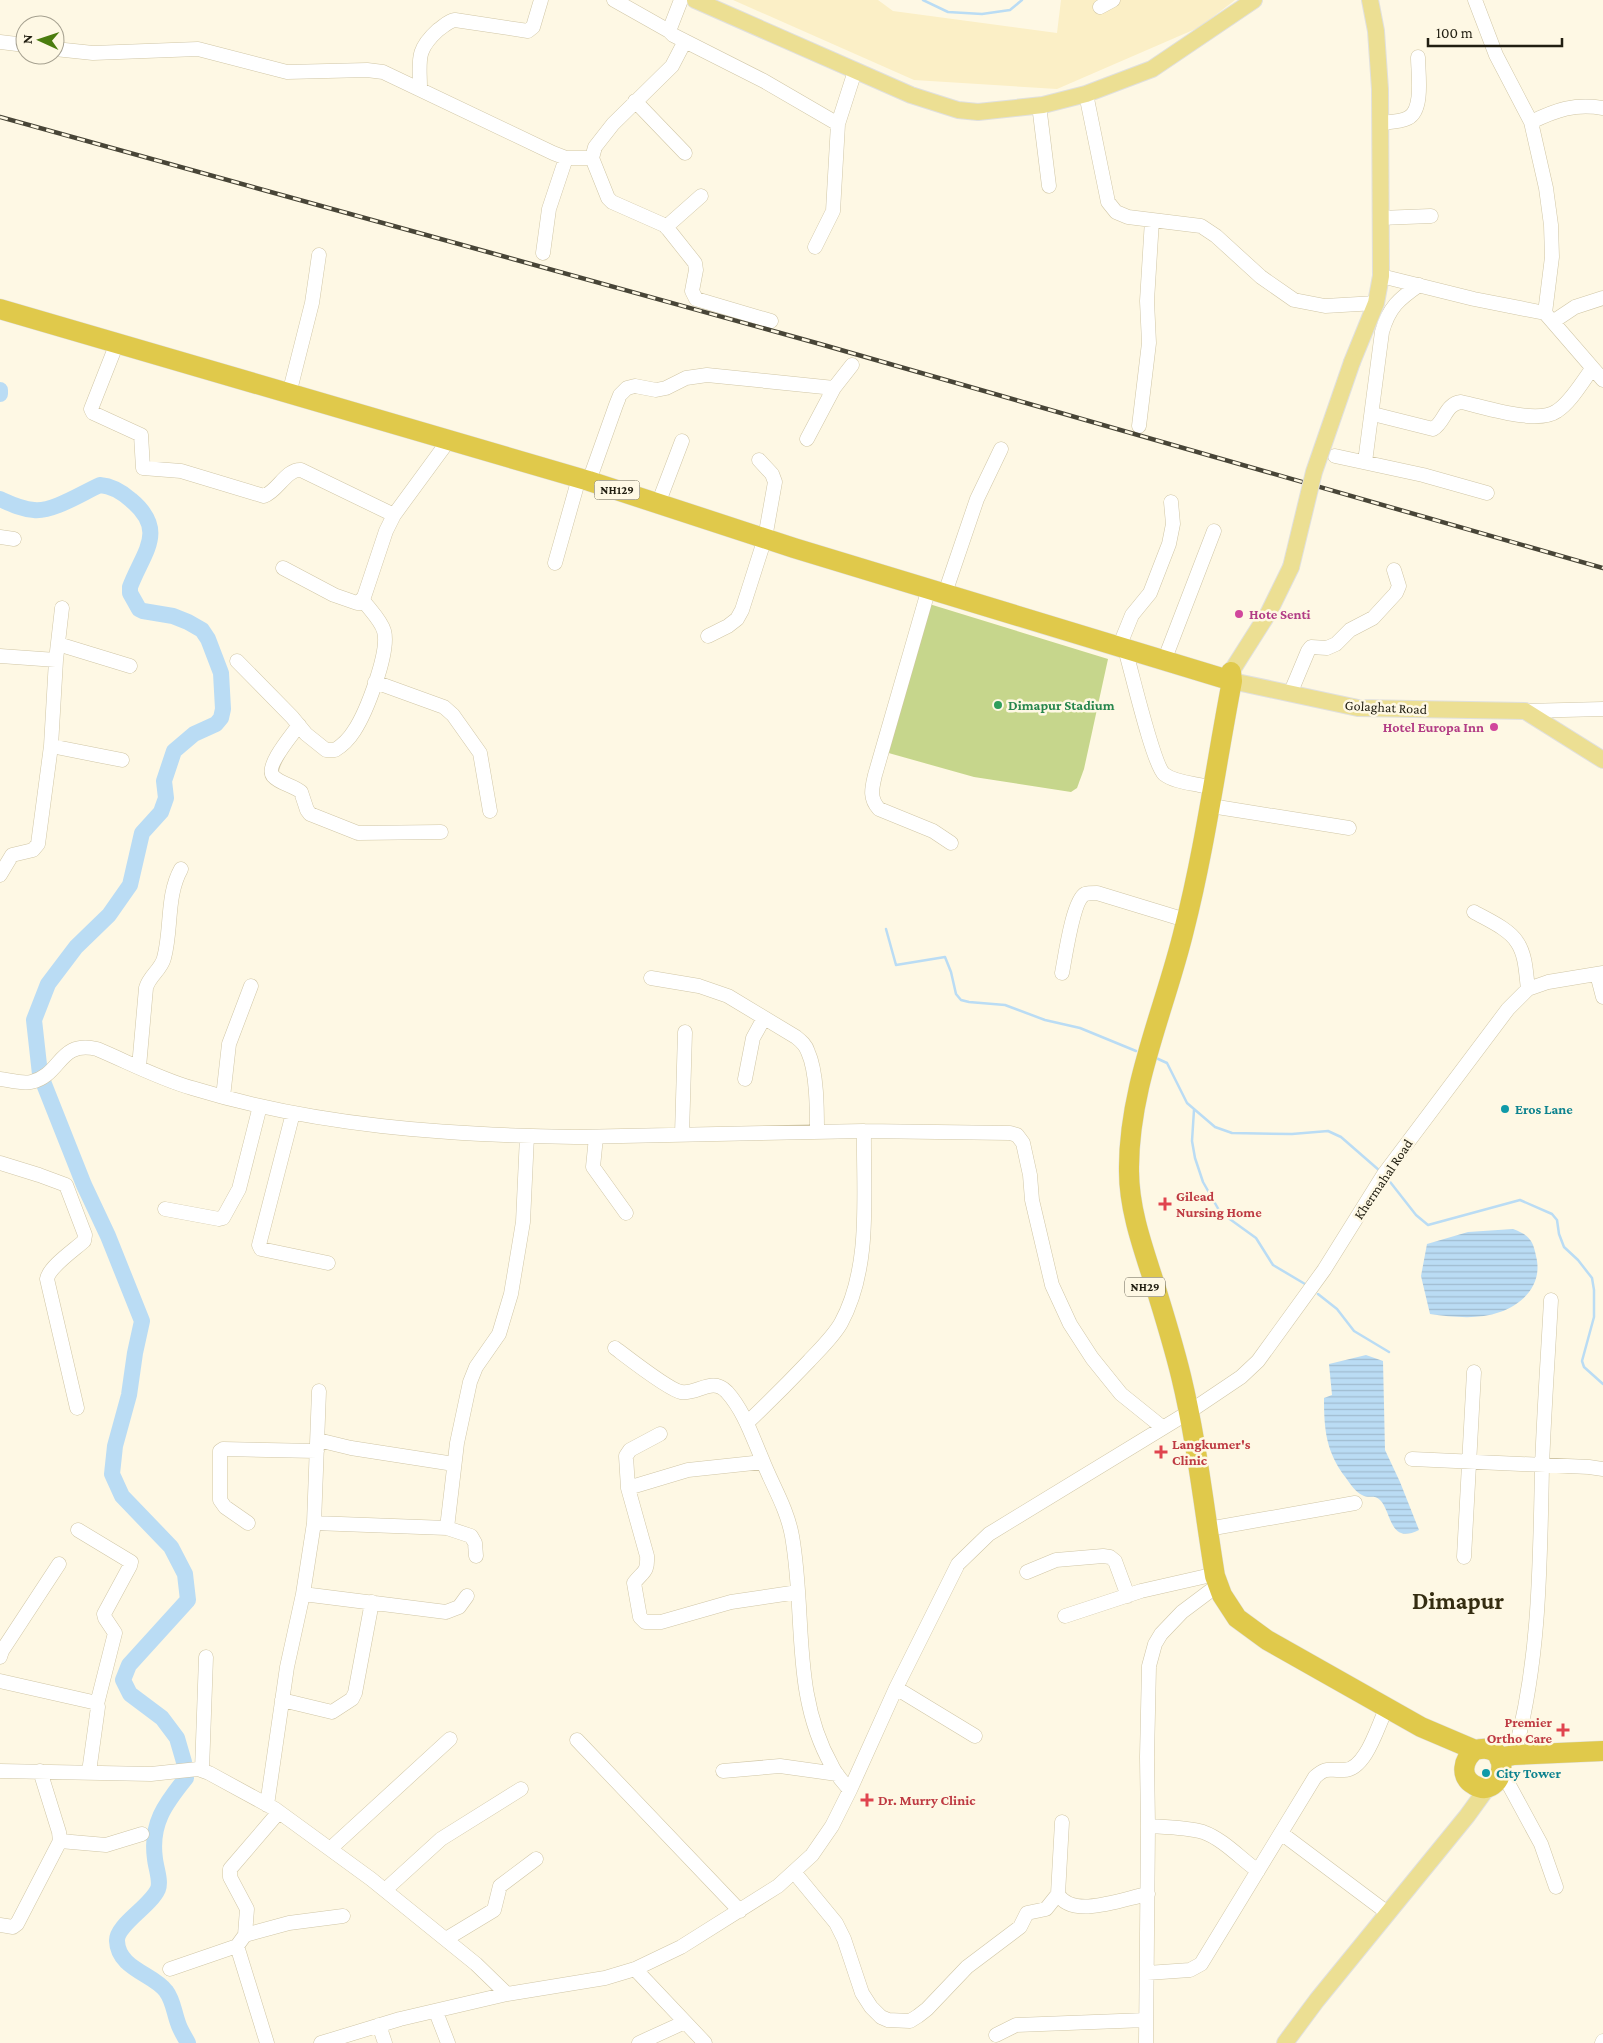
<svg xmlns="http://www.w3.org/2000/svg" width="1603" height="2043" font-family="'Crimson Pro',serif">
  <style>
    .built { fill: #fbefc6 }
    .pitch { fill: #c6d68c }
    .water { fill: url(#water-rules) }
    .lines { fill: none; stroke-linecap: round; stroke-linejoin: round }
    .stream { stroke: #badcf4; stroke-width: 2.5 }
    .river { stroke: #badcf4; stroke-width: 16 }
    .minor-casing { stroke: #d0c6a6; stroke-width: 15 }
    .major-casing { stroke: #e0e0de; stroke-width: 18 }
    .highway-casing { stroke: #e0e0de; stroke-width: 21 }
    .minor { stroke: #fff; stroke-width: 14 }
    .major { stroke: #ecdf93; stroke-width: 16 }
    .highway { stroke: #e0c94b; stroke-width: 20 }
    .rail-casing { stroke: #484537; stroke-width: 4.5 }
    .rail { stroke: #fef8e4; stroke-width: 2.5; stroke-dasharray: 8; stroke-linecap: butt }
    .major-bridge-casing { stroke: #e0e0de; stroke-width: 18; stroke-linecap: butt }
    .major-bridge { stroke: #ecdf93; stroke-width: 16 }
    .hotel-dot { fill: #d1479c; stroke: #fef8e4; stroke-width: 2 }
    .leisure-dot { fill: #2e9e5b; stroke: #fef8e4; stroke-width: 2 }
    .culture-dot { fill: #0f9aa8; stroke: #fef8e4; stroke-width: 2 }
    .health-dot { fill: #e0444e; stroke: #fef8e4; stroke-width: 2 }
    .labels { text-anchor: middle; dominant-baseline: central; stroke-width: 5; stroke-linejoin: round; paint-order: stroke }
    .shield { fill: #fef8e4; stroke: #635f50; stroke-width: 1 }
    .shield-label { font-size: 12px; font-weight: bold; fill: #211e11 }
    .hotel-label { font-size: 14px; font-weight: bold; fill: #b23c85; stroke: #fef8e4; text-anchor: start }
    .leisure-label { font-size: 14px; font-weight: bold; fill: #27864d; stroke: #fef8e4; text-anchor: start }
    .street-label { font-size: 14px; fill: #211e11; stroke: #fef8e4 }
    .culture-label { font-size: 14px; font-weight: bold; fill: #0d838f; stroke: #fef8e4; text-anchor: start }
    .health-label { font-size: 14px; font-weight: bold; fill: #be3a42; stroke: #fef8e4; text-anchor: start }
    .town-label { font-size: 24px; font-weight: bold; fill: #352d11; stroke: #fef8e4 }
  </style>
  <defs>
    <pattern id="water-rules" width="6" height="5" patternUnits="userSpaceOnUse" patternTransform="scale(1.25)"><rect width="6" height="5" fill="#badcf4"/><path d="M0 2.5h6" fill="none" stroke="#a0bcd0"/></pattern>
  </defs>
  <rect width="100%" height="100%" fill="#fef8e4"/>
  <path class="built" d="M733,0H878L893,11L1057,33L1061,0H1235L1200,27L1057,89L914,80Z"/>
  <path class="pitch" d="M926,603L1108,659L1084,769L1077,788L1071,792L974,777L885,752Z"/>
  <path class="water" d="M1513,1229C1529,1235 1533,1240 1536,1256C1543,1283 1525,1303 1500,1312C1478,1320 1453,1317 1430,1314L1421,1276L1427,1244L1468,1232Z
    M1366,1355L1383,1361L1385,1450L1400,1482L1419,1530C1389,1545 1392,1512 1380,1500C1374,1494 1369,1499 1362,1495C1356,1492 1350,1484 1346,1478C1326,1452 1324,1430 1324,1398L1332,1395L1329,1364Z"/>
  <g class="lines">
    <path class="stream" d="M923,0L948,12L982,14L1010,10L1022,0
      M886,929L896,965L945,957L951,972L956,994L961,1000L969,1002L1005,1005L1045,1020L1080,1028L1136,1051
      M1156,1058L1167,1063L1187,1103L1215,1127L1232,1133L1292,1134L1328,1131L1341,1137L1380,1171
      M1194,1110L1192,1141L1195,1158L1203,1182L1220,1212L1256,1238L1273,1265L1305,1284
      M1387,1178L1416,1215L1428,1225L1520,1200L1552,1214L1557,1220L1559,1234L1564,1247L1578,1260L1592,1278L1594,1290V1317L1582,1361L1584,1367L1603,1384
      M1318,1294L1337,1309L1354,1331L1389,1352"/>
    <path class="river" d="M0,390V394
      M0,499C11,504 21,509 34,510C53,512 82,493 100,485C113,486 122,492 131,500C168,531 143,552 130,587V593L139,609L143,611L173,616L188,622L202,630L208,639L221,673L223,709L221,718L216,724L194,734L174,751L164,781L166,798L161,812L142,833L130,885L109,915L76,947L48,984L34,1020L40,1074L84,1185L108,1236L142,1321L135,1353L129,1395L115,1446L112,1474L122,1496L171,1547L185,1574L188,1600L129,1665L123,1680L130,1694L162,1718L177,1738L184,1762
      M186,1778C165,1804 150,1824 155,1859C156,1868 161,1881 158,1889C150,1907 116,1925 117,1941C118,1969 154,1974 166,1991C173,2000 174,2012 178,2023C180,2030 185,2037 188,2043"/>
    <defs>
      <path id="minor" d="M614,0L669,31
        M681,0L669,31L673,35L764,81L838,124
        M1475,0L1496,55L1531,122L1546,188L1551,225L1552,257L1545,313
        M1100,7L1113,0
        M685,41L672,66L613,124L595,147L592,158L608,198L612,202L664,225L668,229L695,263L696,270L692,291L696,299L771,321
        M0,42L25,45
        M55,49L93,53L198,49L287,72L367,70L383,72L553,153L566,158H592
        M420,89C420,60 415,51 438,30C444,26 448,21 455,20L528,31L533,27L541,0
        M1086,94L1108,202L1116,212L1128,217L1201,226L1216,236L1261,277L1294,300L1325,306L1376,303
        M635,101L685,153
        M1039,105L1049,186
        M1531,122C1556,110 1575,103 1603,108
        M1380,123C1389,122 1400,122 1408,118C1424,110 1418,73 1418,57
        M1380,218L1431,216
        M666,227L701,196
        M815,247L833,211L838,124L855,71
        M543,253L549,209L566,158
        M1381,276L1474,299L1545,313L1603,380
        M1554,321L1575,307L1603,298
        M117,343L91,409L93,413L141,435L143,468L181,471L264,496C278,491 286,469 301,470L394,515
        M289,394L312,303L319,255
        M1373,414L1433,429C1445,422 1445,404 1461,402C1485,407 1537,425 1557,411C1571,402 1582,382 1592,369
        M1139,426L1149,343L1147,301L1152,220
        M807,439L834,388L852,365
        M1335,456L1423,475L1487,493
        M1365,462L1382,332C1389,307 1399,299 1419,285
        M589,481L616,405L620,395L627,388L635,386L656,390L666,388L686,378L707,375L834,388
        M658,504L682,441
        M0,537L14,539
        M555,563L579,478
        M283,568L334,595L357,603H360L364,597L386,531L394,515L449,440
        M929,588L875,775C872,788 869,798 879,809L933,831L951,843
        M945,593L977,499L1001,449
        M708,636L728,626L737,619L742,610L765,538L775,482L772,474L759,460
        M58,644L130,666
        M1119,647L1132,615L1150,593L1169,544L1173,524L1171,502
        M1125,649C1131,669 1153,764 1164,774C1174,782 1192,783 1204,786
        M0,656L56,660
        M237,661L292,717L306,734L326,750H335C343,745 349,739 354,731C366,713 390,652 384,631C381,620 369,609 362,599
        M1164,661L1214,531
        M375,682L444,707L453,715L480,753L490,811
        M1290,694L1308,651L1311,647L1327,648L1336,644L1350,630L1373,618L1396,593L1399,586L1394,570
        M1525,711L1603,709
        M299,725C292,735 265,766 273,776C280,784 293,785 301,792L307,810L310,814L358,833L441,832
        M51,746L122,760
        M1211,806L1349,828
        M0,875L12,855L33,850L38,844L51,746L56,660L62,608
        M1474,912C1488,920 1509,929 1517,942C1526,955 1526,974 1528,989
        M1062,973C1065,958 1073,900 1085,894C1088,893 1094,893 1097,893L1179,918
        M1597,974L1603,997
        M651,978L699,986L728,996L796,1037C801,1041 806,1045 808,1052C817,1072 817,1109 817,1132
        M139,1067L146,988C149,976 161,970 164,958C172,929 166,896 181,869
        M0,1079C9,1080 22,1084 31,1082C62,1075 58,1040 97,1049C128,1062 160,1079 192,1088C315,1126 446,1135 575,1137L864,1131L1010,1133L1017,1135L1023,1143L1030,1175L1032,1200L1052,1285L1070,1324L1092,1358L1121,1394L1162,1427
        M745,1079L753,1038L764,1018
        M223,1097L229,1044L251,986
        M293,1113L259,1245L261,1249L328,1263
        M682,1134L685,1032
        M596,1137L593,1167L626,1213
        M0,1163L39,1175L66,1185L85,1235L84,1241C74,1250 49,1267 47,1279L77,1408
        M165,1209L219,1219L223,1218L239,1189L260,1106
        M615,1348C627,1357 669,1390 681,1392C697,1395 712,1376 727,1392C744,1411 752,1436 762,1459C772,1485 787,1508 792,1536C806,1615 791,1694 832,1766C836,1775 844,1783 850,1790
        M747,1423C768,1403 789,1382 809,1361C820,1349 833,1337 841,1323C872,1266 863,1193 864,1131
        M660,1434L630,1450L626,1456L628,1488L647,1556C648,1573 643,1571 634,1583L640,1617L645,1622H661L731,1602L798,1592
        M318,1440L351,1448L454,1464
        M1412,1459L1589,1467L1603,1469
        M628,1488L688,1470L763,1462
        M248,1523L225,1507L220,1500V1451L223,1449L317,1451
        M314,1523L447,1528L471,1536L475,1543L476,1556
        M447,1528L457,1443L470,1382L476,1367L499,1334L511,1294L523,1222L527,1136
        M1208,1529L1355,1503
        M78,1530L131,1562L130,1566L104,1614L105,1618L115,1633L97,1704
        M1464,1557L1474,1372
        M1027,1572L1056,1560L1103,1556L1110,1557L1115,1561L1128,1596
        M303,1594L314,1523L319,1391
        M1065,1616L1141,1591L1207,1576
        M0,1657L2,1651L59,1564
        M0,1681L97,1703L98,1707L89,1772
        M896,1688L975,1736
        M282,1700L332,1712L352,1699L355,1693L372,1602
        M577,1740L740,1911
        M1514,1755C1540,1662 1540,1563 1542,1467C1544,1412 1548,1356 1551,1300
        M202,1770L206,1657
        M0,1771L151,1774L198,1769L209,1773L275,1809L371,1879L476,1964L507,1994
        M723,1771L780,1766L837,1774
        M1501,1776L1509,1785L1541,1844L1556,1887
        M267,1805L287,1667L303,1594L446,1612L459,1607L467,1596
        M1062,1822L1058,1894C1072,1920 1125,1898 1148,1894
        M1148,1826C1166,1827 1186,1827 1203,1832C1223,1839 1241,1859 1258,1871
        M1281,1833L1381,1908
        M60,1841L106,1845L142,1834
        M330,1849L450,1739
        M794,1872L836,1923L844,1939L862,1993L871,2007L881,2017L888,2020L910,2021L918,2016L927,2009L967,1967L1020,1927L1027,1913L1046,1909L1058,1894
        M385,1890L441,1839L521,1789
        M0,1925L13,1927L17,1924L60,1841L59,1832L40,1771
        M245,1935L289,1923L343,1916
        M446,1939L494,1910L500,1886L536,1859
        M237,1946L267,2043
        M170,1969L237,1946L245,1935L247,1909L230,1877V1869L278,1813
        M635,1969L705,2043
        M1147,1973L1190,1970L1201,1964L1315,1777C1327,1766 1329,1771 1344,1770C1364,1770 1376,1732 1383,1716
        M436,2012L448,2043
        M379,2025L385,2043
        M996,2035L1016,2025L1146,2020
        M321,2043L400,2019L507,1994L605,1978L635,1969L681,1947L778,1886L812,1855L832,1826L850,1790L896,1688L958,1564L989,1534L1189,1412L1241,1377L1258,1361L1324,1270L1384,1174L1508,1009L1528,989L1548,982L1603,973
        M639,2043L685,2022
        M1146,2043L1148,1826L1147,1757L1149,1666L1155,1644L1161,1634L1182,1612L1210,1591
        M1602,2043L1603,2041"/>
      <path id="major" d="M695,0L911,95L958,110L978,112L1043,105L1086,94L1152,69L1254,0
        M1352,362L1376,303L1381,276L1380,89L1376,31L1370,0
        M1231,672L1269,612L1291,567
        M1232,681L1358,708L1525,711L1603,760
        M1285,2043L1317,2000L1467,1816L1488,1787"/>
      <path id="highway" d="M0,309L589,481L794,548L1232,681
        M1231,672L1232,681C1216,764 1205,848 1184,930C1165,1009 1128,1088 1129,1171C1129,1208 1142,1245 1153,1279C1163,1311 1173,1343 1181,1376C1197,1442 1204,1509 1215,1576L1222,1595L1237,1618L1267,1640L1421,1727L1475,1750C1516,1739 1504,1802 1474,1785C1459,1777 1463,1759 1475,1750
        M1499,1758L1514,1755L1603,1751"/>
    </defs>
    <use href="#minor" class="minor-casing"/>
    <use href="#major" class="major-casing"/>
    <use href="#highway" class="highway-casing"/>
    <use href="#minor" class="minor"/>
    <use href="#major" class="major"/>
    <use href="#highway" class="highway"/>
    <defs>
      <path id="rail" d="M0,117L820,344L1603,568"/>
    </defs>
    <use href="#rail" class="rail-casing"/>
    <use href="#rail" class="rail"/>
    <defs>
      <path id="major-bridge" d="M1291,567L1314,472L1352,362"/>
    </defs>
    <use href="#major-bridge" class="major-bridge-casing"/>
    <use href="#major-bridge" class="major-bridge"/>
  </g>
  <g class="hotel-dot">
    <circle cx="1239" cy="614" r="5"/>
    <circle cx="1494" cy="727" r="5"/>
  </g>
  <circle class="leisure-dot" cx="998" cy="705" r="5"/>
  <g class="culture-dot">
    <circle cx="1505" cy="1109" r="5"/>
    <circle cx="1486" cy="1773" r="5"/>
  </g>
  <g class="health-dot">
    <path d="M1162.5 1196.5h5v5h5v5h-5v5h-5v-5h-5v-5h5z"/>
    <path d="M1158.5 1444.5h5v5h5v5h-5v5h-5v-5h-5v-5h5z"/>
    <path d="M1560.5 1722.5h5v5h5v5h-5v5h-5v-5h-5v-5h5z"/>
    <path d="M864.5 1792.5h5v5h5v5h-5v5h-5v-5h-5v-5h5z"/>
  </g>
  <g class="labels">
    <g class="shield">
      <rect x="594.5" y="480.5" width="45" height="19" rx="4"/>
      <rect x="1125" y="1277.5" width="40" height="19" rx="4"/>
    </g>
    <g class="shield-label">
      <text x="617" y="490">NH129</text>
      <text x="1145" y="1287">NH29</text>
    </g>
    <g class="hotel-label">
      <text x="1249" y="614">Hote Senti</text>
      <text x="1484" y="727" text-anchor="end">Hotel Europa Inn</text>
    </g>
    <g class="leisure-label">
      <text x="1008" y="705">Dimapur Stadium</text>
    </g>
    <g class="street-label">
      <text transform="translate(1386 707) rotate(3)">Golaghat Road</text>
      <text transform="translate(1383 1179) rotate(-56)">Khermahal Road</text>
    </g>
    <g class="culture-label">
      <text x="1515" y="1109">Eros Lane</text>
      <text x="1496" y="1773">City Tower</text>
    </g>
    <g class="health-label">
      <text x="1176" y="1196">Gilead<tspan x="1176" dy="16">Nursing Home</tspan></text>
      <text x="1172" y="1444">Langkumer's<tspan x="1172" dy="16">Clinic</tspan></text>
      <text x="1552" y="1722" text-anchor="end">Premier<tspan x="1552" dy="16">Ortho Care</tspan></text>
      <text x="878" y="1800">Dr. Murry Clinic</text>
    </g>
    <g class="town-label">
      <text x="1458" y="1600">Dimapur</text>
    </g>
  </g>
  <g transform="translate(40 40) rotate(273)"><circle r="24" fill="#fef8e4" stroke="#a6a190"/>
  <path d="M0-4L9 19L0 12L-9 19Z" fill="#4b7d0e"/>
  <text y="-8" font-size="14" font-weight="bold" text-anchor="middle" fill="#211e11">N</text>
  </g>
  <path d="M1428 38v8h134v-8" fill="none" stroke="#211e11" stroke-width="2.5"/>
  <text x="1436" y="38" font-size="15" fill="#211e11" stroke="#fef8e4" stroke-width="4" paint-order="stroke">100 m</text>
</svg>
